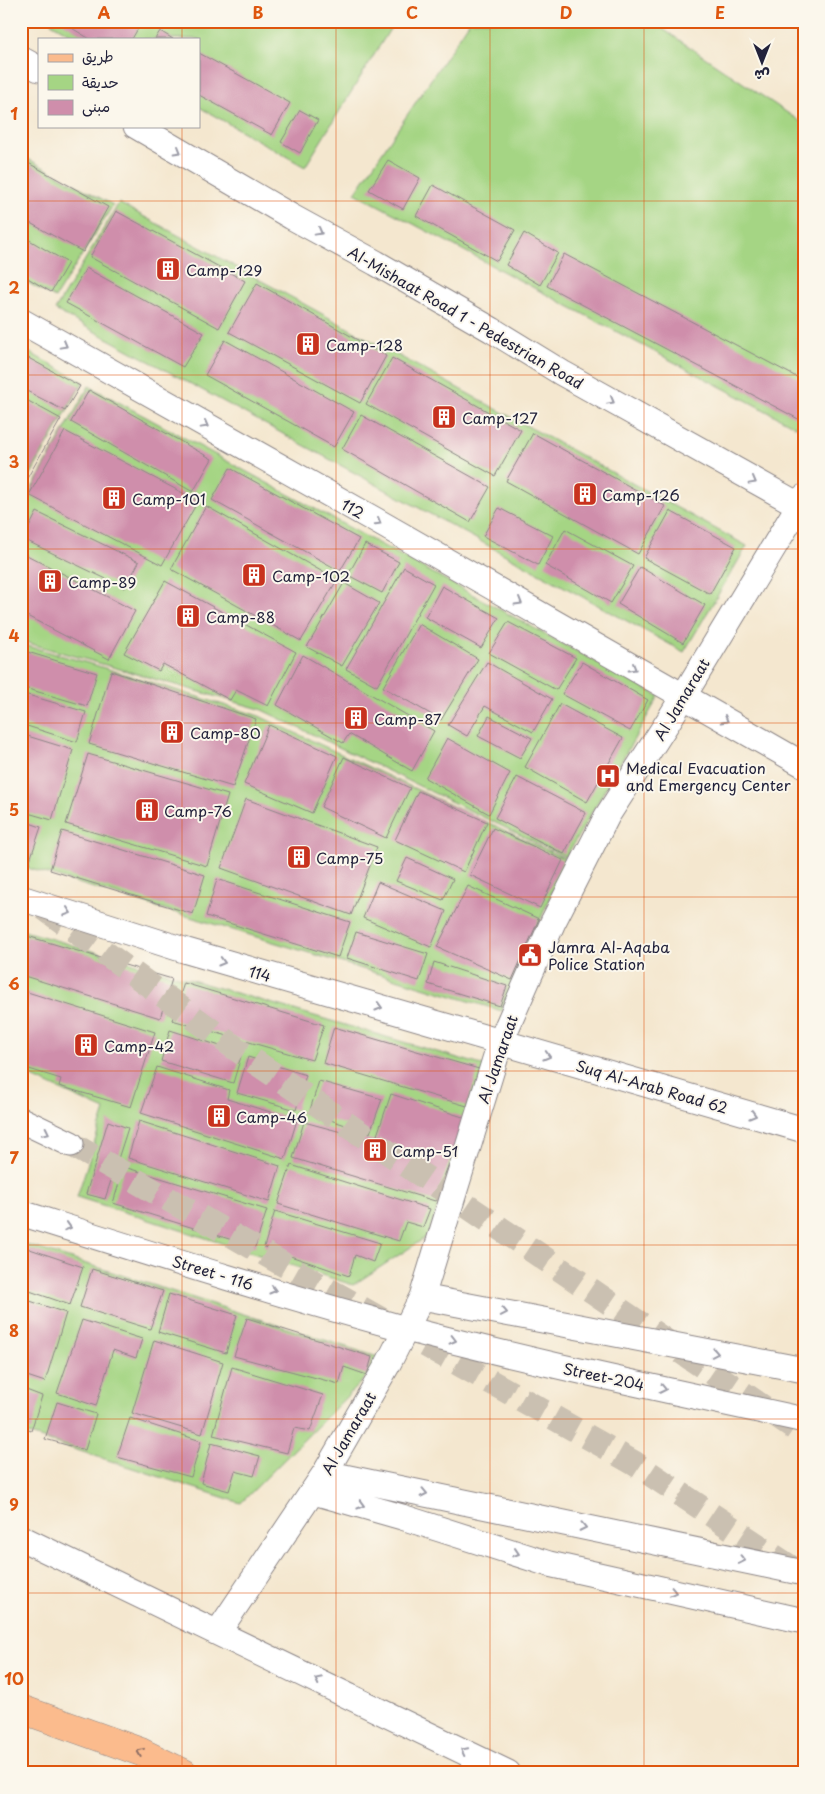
<svg xmlns="http://www.w3.org/2000/svg" width="825" height="1794" font-family="'Playpen Sans','Playpen Sans Arabic',sans-serif">
  <style>
    .green { fill: #a5d584; stroke: #647c60 }
    .building { fill: #cf8eab }
    .lines { fill: none; stroke-linecap: round; stroke-linejoin: round }
    .street-tunnel { stroke: #cac0b1; stroke-width: 25; stroke-dasharray: 25 12; stroke-linecap: butt }
    .street-casing { stroke: #8b8485; stroke-width: 27 }
    .primary-casing { stroke: #8b8485; stroke-width: 29 }
    .street { stroke: #fff; stroke-width: 25 }
    .primary { stroke: #fbbb8d; stroke-width: 28 }
    .oneway { stroke: #9c9ca7 }
    .oneway2 { stroke: #8e6e64 }
    .grid { fill: none; stroke: #de560e; stroke-width: 1; stroke-opacity: 0.55 }
    .labels { text-anchor: middle; dominant-baseline: central; stroke-width: 4; stroke-linejoin: round; paint-order: stroke }
    .poi-label { font-size: 15px; fill: #22223b; stroke: #fbf7ec; text-anchor: start }
    .street-label { font-size: 15px; fill: #22223b; stroke: #fbf7ec }
    .neatline { fill: none; stroke: #de560e; stroke-width: 2 }
    .grid-label { font-size: 16px; text-anchor: middle; font-weight: bold; fill: #de560e }
  </style>
  <rect width="100%" height="100%" fill="#fbf7ec"/>
  <filter id="ink" filterUnits="userSpaceOnUse"><feTurbulence type="fractalNoise" baseFrequency=".02" numOctaves="2"/><feDisplacementMap in="SourceGraphic" scale="10" xChannelSelector="R" yChannelSelector="G"/><feConvolveMatrix kernelMatrix="1 2 1 2 8 2 1 2 1" color-interpolation-filters="sRGB"/></filter>
  <filter id="wash" filterUnits="userSpaceOnUse"><feTurbulence type="fractalNoise" baseFrequency=".0096" numOctaves="4" result="noise"/><feDisplacementMap in="SourceGraphic" scale="20" xChannelSelector="R" yChannelSelector="G"/><feGaussianBlur stdDeviation="1.12" result="paint"/><feColorMatrix in="noise" values="0 0 0 0 0 0 0 0 0 0 0 0 0 0 0 0 0 1.4 0 .05"/><feComposite in="paint" operator="in"/></filter>
  <g filter="url(#wash)">
    <rect width="100%" height="100%" fill="#f4e7cf"/>
    <path class="green" d="M52,21H395L305,167L199,107V39H79L51,23Z
      M470,21H651L804,124V431L355,193Z
      M21,155L113,205L55,298L21,279Z
      M119,203L747,546L684,652L55,310Z
      M21,348L83,382L21,492Z
      M89,386L659,696L566,857L260,709L21,641V508Z
      M21,644L95,665L259,716L566,859L502,1011L21,866Z
      M21,930L485,1066L428,1236L353,1285L77,1197L105,1110L21,1072Z
      M21,1243L384,1359L241,1503L21,1432Z"/>
    <g id="blocks">
      <path class="building" d="M60,21H135L140,25L132,39H90Z
        M160,31L173,39H155Z
        M199,53L290,103L272,135L199,95Z
        M300,110L318,120L300,153L281,142Z
        M21,159L108,207L83,252L21,218Z
        M388,160L420,178L403,209L369,190Z
        M433,185L515,230L497,261L416,216Z
        M116,211L245,281L219,328L90,257Z
        M524,233L558,253L540,285L506,265Z
        M21,235L68,263L51,292L21,274Z
        M564,254L804,381V422L547,286Z
        M86,268L204,333L183,367L66,303Z
        M257,283L386,356L360,403L229,332Z
        M225,340L354,412L334,447L205,375Z
        M21,354L80,386L65,411L21,388Z
        M392,358L521,430L495,476L366,404Z
        M89,390L212,459L193,492L71,422Z
        M21,397L61,419L21,489Z
        M361,415L490,487L470,522L342,449Z
        M65,431L198,501L162,565L29,495Z
        M533,433L665,506L638,554L506,481Z
        M230,468L359,539L340,571L212,500Z
        M206,506L337,580L301,641L171,569Z
        M499,508L553,536L538,565L483,536Z
        M670,511L736,547L710,594L644,558Z
        M37,512L139,562L125,588L23,539Z
        M565,529L633,566L611,603L545,565Z
        M365,544L399,562L382,593L348,575Z
        M21,552L135,611L109,659L27,616L21,626Z
        M404,567L434,584L377,686L346,669Z
        M640,567L705,605L683,643L618,604Z
        M165,581L296,652L268,706L236,690L230,700L163,664L159,671L124,653Z
        M344,583L379,603L342,666L307,647Z
        M442,586L499,618L481,648L425,617Z
        M508,622L576,658L556,690L489,653Z
        M419,624L478,659L441,720L383,687Z
        M21,650L97,673L87,706L21,687Z
        M303,655L434,731L412,771L349,734L343,743L277,705Z
        M487,662L552,699L533,732L485,706L467,736L448,725Z
        M582,662L648,700L630,731L562,694Z
        M111,671L256,719L233,787L89,744Z
        M21,693L86,712L77,742L21,724Z
        M560,704L623,738L587,802L525,767Z
        M489,716L532,738L520,758L478,736Z
        M269,725L337,756L312,813L244,784Z
        M21,734L73,750L52,820L21,811Z
        M447,738L510,773L489,814L425,778Z
        M88,754L228,795L207,866L66,824Z
        M344,757L410,788L386,838L321,807Z
        M517,777L586,813L564,854L495,818Z
        M418,791L487,822L464,872L395,840Z
        M246,799L377,847L351,915L221,868Z
        M21,820L41,827L28,866L21,863Z
        M493,828L563,860L540,908L470,875Z
        M62,831L205,875L193,914L50,870Z
        M407,858L453,879L443,900L396,881Z
        M217,879L350,922L338,957L206,916Z
        M378,882L446,911L431,947L363,918Z
        M468,886L539,919L512,980L437,947Z
        M356,932L428,954L419,981L347,958Z
        M27,936L172,979L160,1018L21,975V956Z
        M434,962L507,986L500,1006L428,984Z
        M184,983L324,1025L312,1060L172,1020Z
        M21,990L155,1032L131,1107L59,1086L61,1079L26,1068L29,1060L21,1057Z
        M334,1027L479,1069L467,1106L323,1063Z
        M170,1030L242,1053L233,1083L161,1061Z
        M248,1057L306,1075L296,1110L237,1093Z
        M157,1067L229,1090L227,1099L297,1120L285,1159L141,1113Z
        M319,1081L382,1099L370,1133L309,1113Z
        M391,1094L466,1118L435,1201L293,1158L304,1122L375,1141Z
        M108,1121L128,1128L105,1199L86,1194Z
        M139,1121L280,1166L269,1202L128,1158Z
        M291,1165L430,1209L423,1227L406,1222L399,1241L278,1204Z
        M124,1167L267,1210L255,1247L113,1203Z
        M275,1211L380,1243L373,1262L355,1255L349,1276L264,1247Z
        M21,1246L83,1267L70,1305L21,1288Z
        M92,1269L163,1291L150,1329L80,1307Z
        M169,1294L237,1315L226,1353L158,1332Z
        M21,1298L66,1313L45,1382L21,1374Z
        M247,1318L372,1357L367,1375L344,1367L339,1384L234,1356Z
        M82,1320L142,1339L136,1358L113,1350L96,1406L57,1393Z
        M154,1340L223,1362L202,1434L132,1413Z
        M232,1367L323,1395L310,1431L294,1428L287,1453L213,1435Z
        M21,1388L42,1396L31,1431L21,1427Z
        M57,1402L96,1414L85,1450L45,1439Z
        M130,1418L201,1441L191,1477L117,1457Z
        M211,1443L260,1456L254,1476L235,1471L229,1491L201,1483Z"/>
    </g>
  </g>
  <g filter="url(#ink)">
    <use href="#blocks" fill-opacity="0" stroke="#8b8485" stroke-width="1"/>
    <g class="lines">
      <path class="street-tunnel" d="M44,908L242,1053L804,1435
        M71,1144L634,1463L796,1571"/>
      <defs>
        <path id="street" d="M21,59L39,69
          M136,126L292,217L376,263L492,330L562,373L804,508
          M21,321L375,520L804,765
          M21,898L187,951L804,1130
          M21,1120L71,1144
          M21,1213C145,1252 270,1292 395,1326C530,1362 667,1390 804,1420
          M422,1297L804,1370
          M325,1473L804,1573
          M314,1492L402,1517L549,1564L804,1621
          M21,1538L508,1773
          M218,1632L325,1473L388,1364L422,1297L500,1043L553,922L607,816L669,720L804,497"/>
        <path id="primary" d="M21,1709L141,1752L184,1773"/>
      </defs>
      <use href="#street" class="street-casing"/>
      <use href="#primary" class="primary-casing"/>
      <use href="#street" class="street"/>
      <use href="#primary" class="primary"/>
    </g>
    <defs><path id="oneway-chevron" d="M-2-3.5L2.5 0L-2 3.5" fill="none" stroke-width="1.6" stroke-linecap="round" stroke-linejoin="round" transform="scale(1.25)"/></defs>
    <g class="oneway">
      <use href="#oneway-chevron" transform="translate(178 151) rotate(30)"/>
      <use href="#oneway-chevron" transform="translate(319 232) rotate(29)"/>
      <use href="#oneway-chevron" transform="translate(64 345) rotate(29)"/>
      <use href="#oneway-chevron" transform="translate(611 401) rotate(29)"/>
      <use href="#oneway-chevron" transform="translate(205 425) rotate(29)"/>
      <use href="#oneway-chevron" transform="translate(753 481) rotate(29)"/>
      <use href="#oneway-chevron" transform="translate(378 522) rotate(30)"/>
      <use href="#oneway-chevron" transform="translate(519 602) rotate(30)"/>
      <use href="#oneway-chevron" transform="translate(633 668) rotate(30)"/>
      <use href="#oneway-chevron" transform="translate(725 720) rotate(29)"/>
      <use href="#oneway-chevron" transform="translate(68 912) rotate(18)"/>
      <use href="#oneway-chevron" transform="translate(222 962) rotate(16)"/>
      <use href="#oneway-chevron" transform="translate(379 1007) rotate(16)"/>
      <use href="#oneway-chevron" transform="translate(547 1056) rotate(16)"/>
      <use href="#oneway-chevron" transform="translate(753 1115) rotate(16)"/>
      <use href="#oneway-chevron" transform="translate(46 1132) rotate(26)"/>
      <use href="#oneway-chevron" transform="translate(68 1227) rotate(17)"/>
      <use href="#oneway-chevron" transform="translate(273 1290) rotate(16)"/>
      <use href="#oneway-chevron" transform="translate(504 1312) rotate(11)"/>
      <use href="#oneway-chevron" transform="translate(453 1340) rotate(14)"/>
      <use href="#oneway-chevron" transform="translate(715 1353) rotate(11)"/>
      <use href="#oneway-chevron" transform="translate(663 1389) rotate(12)"/>
      <use href="#oneway-chevron" transform="translate(424 1493) rotate(12)"/>
      <use href="#oneway-chevron" transform="translate(361 1505) rotate(16)"/>
      <use href="#oneway-chevron" transform="translate(583 1527) rotate(12)"/>
      <use href="#oneway-chevron" transform="translate(516 1553) rotate(18)"/>
      <use href="#oneway-chevron" transform="translate(742 1560) rotate(12)"/>
      <use href="#oneway-chevron" transform="translate(673 1592) rotate(13)"/>
      <use href="#oneway-chevron" transform="translate(318 1680) rotate(-154)"/>
      <use href="#oneway-chevron" transform="translate(464 1751) rotate(-154)"/>
    </g>
    <use class="oneway2" href="#oneway-chevron" transform="translate(140 1752) rotate(-158)"/>
  </g>
  <path class="grid" d="M182,21V39M336,21V1773M490,21V1773M644,21V1773M182,126V1773M21,201H804M21,375H804M21,549H804M21,723H804M21,897H804M21,1071H804M21,1245H804M21,1419H804M21,1593H804"/>
  <defs>
    <symbol id="building-square" viewBox="-11 -11 22 22"><rect x="-9" y="-9" width="18" height="18" rx="4" fill="#c8321e" stroke="#fbf7ec"/><path d="M-4-6H4V6H1V3H-1V6H-4ZM-2.5-4.3h1.7v1.8h-1.7ZM.8-4.3h1.7v1.8H.8ZM-2.5-1h1.7V.8h-1.7ZM.8-1h1.7V.8H.8Z" fill="#fff"/></symbol>
    <symbol id="hospital-square" viewBox="-11 -11 22 22"><rect x="-9" y="-9" width="18" height="18" rx="4" fill="#c8321e" stroke="#fbf7ec"/><path d="M-5-5h3v3.5h4V-5h3V5h-3V1.5h-4V5h-3Z" fill="#fff"/></symbol>
    <symbol id="civic-square" viewBox="-11 -11 22 22"><rect x="-9" y="-9" width="18" height="18" rx="4" fill="#c8321e" stroke="#fbf7ec"/><path d="M-.6-6.5H3V-4.5H.6V-3L4-1V1h2V6H-6V1h2V-1L-.6-3ZM-1.2 2.5V6h2.4V2.5Z" fill="#fff"/></symbol>
  </defs>
  <g fill-rule="evenodd">
    <use href="#building-square" x="154" y="255" width="28" height="28"/>
    <use href="#building-square" x="294" y="330" width="28" height="28"/>
    <use href="#building-square" x="430" y="403" width="28" height="28"/>
    <use href="#building-square" x="571" y="480" width="28" height="28"/>
    <use href="#building-square" x="100" y="484" width="28" height="28"/>
    <use href="#building-square" x="240" y="561" width="28" height="28"/>
    <use href="#building-square" x="36" y="567" width="28" height="28"/>
    <use href="#building-square" x="174" y="602" width="28" height="28"/>
    <use href="#building-square" x="342" y="704" width="28" height="28"/>
    <use href="#building-square" x="158" y="718" width="28" height="28"/>
    <use href="#hospital-square" x="594" y="762" width="28" height="28"/>
    <use href="#building-square" x="133" y="796" width="28" height="28"/>
    <use href="#building-square" x="285" y="843" width="28" height="28"/>
    <use href="#civic-square" x="516" y="941" width="28" height="28"/>
    <use href="#building-square" x="72" y="1031" width="28" height="28"/>
    <use href="#building-square" x="205" y="1102" width="28" height="28"/>
    <use href="#building-square" x="361" y="1136" width="28" height="28"/>
  </g>
  <g class="labels">
    <g class="poi-label">
      <text x="186" y="269">Camp-129</text>
      <text x="326" y="344">Camp-128</text>
      <text x="462" y="417">Camp-127</text>
      <text x="602" y="494">Camp-126</text>
      <text x="132" y="498">Camp-101</text>
      <text x="272" y="575">Camp-102</text>
      <text x="68" y="581">Camp-89</text>
      <text x="206" y="616">Camp-88</text>
      <text x="374" y="718">Camp-87</text>
      <text x="190" y="732">Camp-80</text>
      <text x="626" y="767">Medical Evacuation<tspan x="626" dy="17">and Emergency Center</tspan></text>
      <text x="164" y="810">Camp-76</text>
      <text x="316" y="857">Camp-75</text>
      <text x="548" y="946">Jamra Al-Aqaba<tspan x="548" dy="17">Police Station</tspan></text>
      <text x="104" y="1045">Camp-42</text>
      <text x="236" y="1116">Camp-46</text>
      <text x="392" y="1150">Camp-51</text>
    </g>
    <g class="street-label">
      <text transform="translate(466 317) rotate(30)">Al-Mishaat Road 1 - Pedestrian Road</text>
      <text transform="translate(353 508) rotate(29)">112</text>
      <text transform="translate(681 699) rotate(-59)">Al Jamaraat</text>
      <text transform="translate(260 973) rotate(16)">114</text>
      <text transform="translate(497 1059) rotate(-71)">Al Jamaraat</text>
      <text transform="translate(652 1086) rotate(16)">Suq Al-Arab Road 62</text>
      <text transform="translate(213 1272) rotate(17)">Street - 116</text>
      <text transform="translate(604 1376) rotate(12)">Street-204</text>
      <text transform="translate(348 1433) rotate(-60)">Al Jamaraat</text>
    </g>
  </g>
  <rect width="825" height="1794" fill="none" stroke="#fbf7ec" stroke-width="55"/>
  <rect x="38" y="38" width="162" height="90" fill="#fbf7ec" stroke="#a4a2a5"/>
  <rect x="48" y="54" width="25" height="8" fill="#fbbb8d" stroke="#a4a2a5"/>
  <text x="82" y="62" font-size="15" fill="#22223b">طريق</text>
  <rect x="48" y="75" width="25" height="15" fill="#a5d584" stroke="#a4a2a5"/>
  <text x="82" y="88" font-size="15" fill="#22223b">حديقة</text>
  <rect x="48" y="100" width="25" height="15" fill="#cf8eab" stroke="#a4a2a5"/>
  <text x="82" y="112" font-size="15" fill="#22223b">مبنى</text>
  <g transform="translate(762 62) rotate(180)" stroke="#fbf7ec" stroke-width="4" paint-order="stroke">
  <path d="M0-4L9 19L0 12L-9 19Z" fill="#22223b"/>
  <text y="-8" font-size="14" font-weight="bold" text-anchor="middle" fill="#22223b">ش</text>
  </g>
  <rect x="28" y="28" width="770" height="1738" class="neatline"/>
  <g class="grid-label">
    <text x="104" y="19">A</text>
    <text x="258" y="19">B</text>
    <text x="412" y="19">C</text>
    <text x="566" y="19">D</text>
    <text x="720" y="19">E</text>
    <text x="14" y="120">1</text>
    <text x="14" y="294">2</text>
    <text x="14" y="468">3</text>
    <text x="14" y="642">4</text>
    <text x="14" y="816">5</text>
    <text x="14" y="990">6</text>
    <text x="14" y="1164">7</text>
    <text x="14" y="1337">8</text>
    <text x="14" y="1511">9</text>
    <text x="14" y="1685">10</text>
  </g>
</svg>
